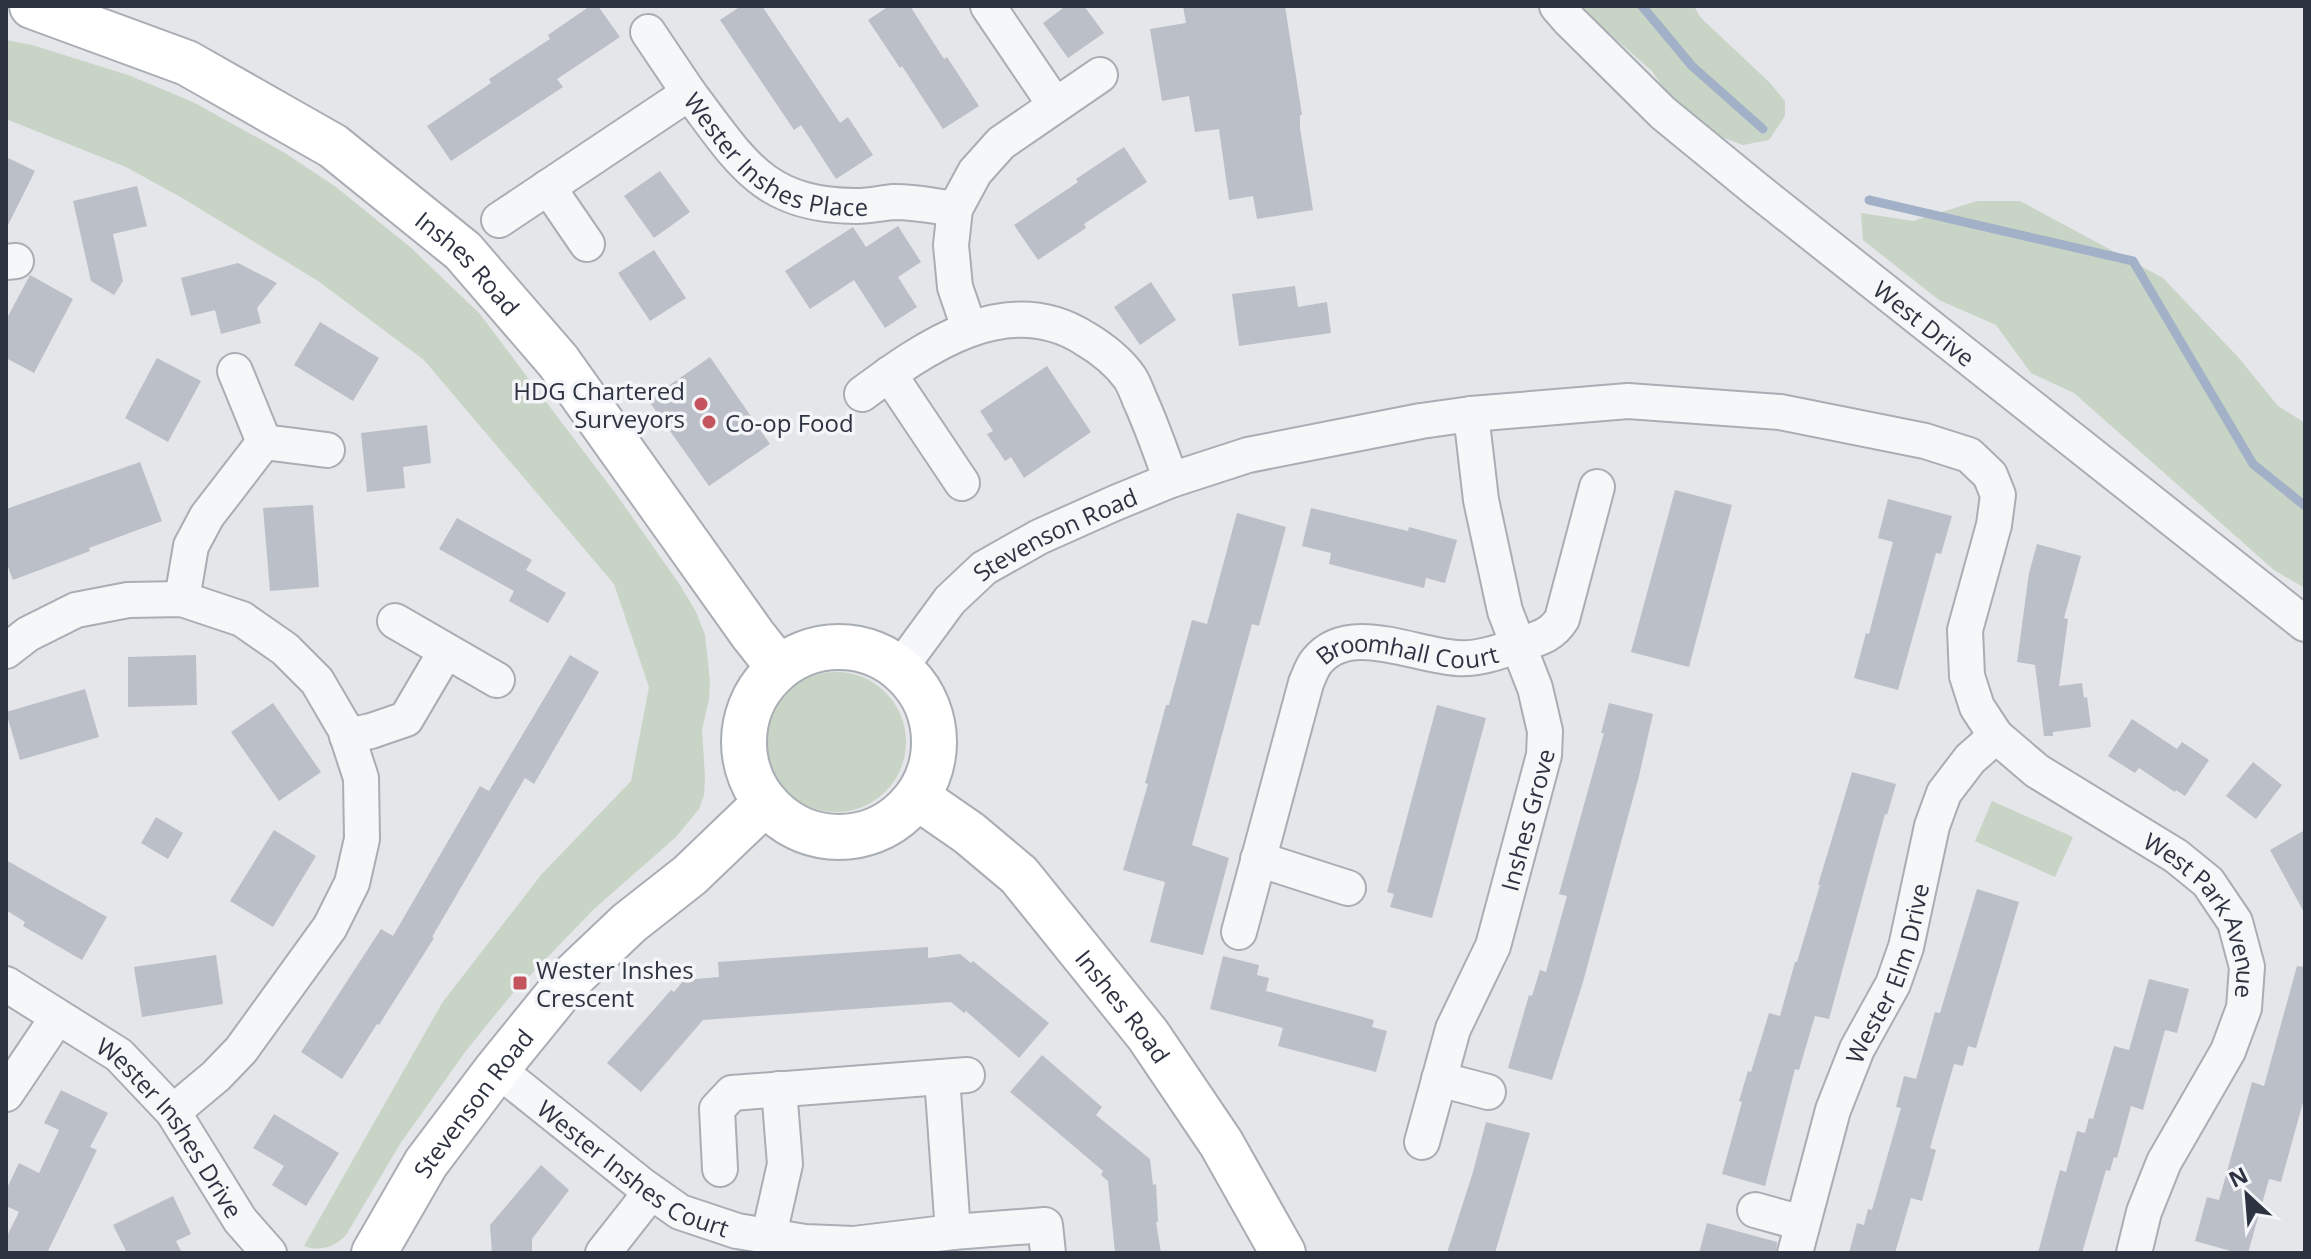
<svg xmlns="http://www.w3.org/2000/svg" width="2311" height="1259" font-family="'Open Sans',sans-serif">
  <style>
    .green { fill: #c8d4c5 }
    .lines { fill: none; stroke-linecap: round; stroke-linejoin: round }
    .stream { stroke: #a2b1c7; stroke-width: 9 }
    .building { fill: #bbbfc7 }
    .street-casing { stroke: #a9adb4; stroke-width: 38 }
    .secondary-casing { stroke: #a9adb4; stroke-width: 48 }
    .street { stroke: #f6f7f9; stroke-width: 34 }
    .secondary { stroke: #fff; stroke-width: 44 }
    .poi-dot { fill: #c4545d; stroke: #f3f5f8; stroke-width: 3 }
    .labels { text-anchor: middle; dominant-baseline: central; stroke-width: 7; stroke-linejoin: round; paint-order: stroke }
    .street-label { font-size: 24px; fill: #2d3341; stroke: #f3f5f8 }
    .poi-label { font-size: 24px; fill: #2d3341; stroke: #f3f5f8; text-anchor: start }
  </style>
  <rect width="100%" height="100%" fill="#e4e6ea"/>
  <path class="green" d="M1578,6H1694L1700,17L1769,82L1785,101V116L1769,140L1743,145L1716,135L1671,99L1652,71Z
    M6,40L32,45L128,75L193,102L285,153L336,187L410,247L480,314L534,386L616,494L680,585L696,612L705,635L710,681L709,699L702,730L705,777L704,795L699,809L676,837L594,909L512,994L465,1052L400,1144L346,1235C335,1247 320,1252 304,1246L442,1003L541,875L631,781L649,687L614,584L424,360L318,281L184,199L126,167L6,119Z
    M1977,201H2020L2163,278L2238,357L2278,406L2305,423V588L2274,570L2074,393L2031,373L1996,325L1939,300L1863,240L1861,213L1913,221Z
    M766 742a70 70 0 1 1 140 0a70 70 0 1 1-140 0Z
    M1992,801L2073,837L2055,877L1975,841Z"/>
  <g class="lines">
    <path class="stream" d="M1642,6L1692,66L1763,129
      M1869,200L2133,261L2253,464L2305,506"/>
  </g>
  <path class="building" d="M590,6H598L620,37L557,79L563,87L451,161L427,126L491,83L489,79L550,39L548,35Z
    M741,6H762L840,123L848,117L873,155L836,179L801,125L794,130L720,20Z
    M889,6H910L944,59L947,57L979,106L943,129L902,66L900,68L868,20Z
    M1066,6H1084L1104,33L1068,58L1043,23Z
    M1183,6H1285L1302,115H1300V128L1313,210L1257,219L1253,196L1229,200L1219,129L1195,132L1189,96L1162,101L1150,29L1186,23Z
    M1124,147L1147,182L1084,224L1086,228L1038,260L1014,225L1078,182L1076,179Z
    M6,157L35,171L6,229Z
    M660,171L690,212L654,238L624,196Z
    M137,186L147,226L113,234L123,281L114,295L91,281L73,201Z
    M898,226L921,262L898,277L917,307L885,328L854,280L810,309L785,271L853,227L866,247Z
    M654,250L686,298L650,321L618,273Z
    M238,263L277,283L257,308L261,323L221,334L215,310L191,316L181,278Z
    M30,275L73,299L34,373L6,358V320Z
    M1151,282L1176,320L1140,345L1114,307Z
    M1295,286L1298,307L1327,302L1331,333L1239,346L1232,294Z
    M320,322L379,358L353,401L294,365Z
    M710,357L770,444L709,486L648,400Z
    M157,358L201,381L168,442L125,418Z
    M1047,366L1091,432L1024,478L1011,457L1005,461L987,434L993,431L980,411Z
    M427,425L431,463L403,467L405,488L367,492L361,433Z
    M140,462L162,521L89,548L90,551L13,580L6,562V509Z
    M1675,490L1732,505L1689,667L1631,652Z
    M1888,499L1952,516L1941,554L1936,553L1898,690L1854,678L1866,633L1869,634L1893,542L1878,538Z
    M313,505L319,587L270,591L263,508Z
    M1311,508L1408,531L1409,527L1457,540L1445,583L1426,578L1424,588L1329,564L1331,553L1302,546Z
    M1237,513L1286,527L1259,626L1252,624L1192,845L1229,858L1203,955L1150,942L1165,882L1123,870L1148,784L1145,783L1166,705H1169L1192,620L1207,624Z
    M457,518L532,560L526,570L566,593L548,623L509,601L514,591L439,549Z
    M2037,544L2081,556L2064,618L2068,619L2059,686L2082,683L2084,698L2087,697L2091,727L2053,732V736H2044L2035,665L2017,662L2029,573Z
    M196,655L197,705L128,707V657Z
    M570,655L599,672L534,784L525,778L432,937L434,938L379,1025L377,1024L342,1079L301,1052L381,929L393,936L480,786L489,791Z
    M85,689L99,737L20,760L6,712Z
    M273,703L321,772L279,801L231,732Z
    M1609,703L1653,714L1639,776L1583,982L1552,1080L1508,1068L1529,995L1532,996L1540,970L1546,972L1567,896L1559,894L1604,733H1601Z
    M1437,705L1486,718L1432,918L1390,907L1394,894L1387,892Z
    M2132,719L2177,749L2182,742L2209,760L2185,796L2176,790L2175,792L2139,768L2135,773L2108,756Z
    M2253,762L2282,785L2256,819L2226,796Z
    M1852,772L1896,784L1887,815L1885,814L1829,1019L1815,1016L1799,1070L1795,1069L1765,1186L1722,1174L1742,1102L1739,1101L1748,1071L1751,1072L1769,1013L1780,1016L1795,962H1797L1820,885H1818Z
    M156,817L183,833L168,859L141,843Z
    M274,830L316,856L273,927L230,901Z
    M2305,830V914L2270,850Z
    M6,860L107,917L82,960L23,926L25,922L6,910Z
    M1977,889L2019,902L1976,1048L1968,1046L1963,1066L1954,1064L1930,1148L1936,1150L1922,1201L1911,1198L1895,1253H1849L1857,1223L1864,1225L1868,1209L1872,1210L1901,1108L1896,1107L1904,1076L1916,1079L1935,1012L1940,1013Z
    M928,947V958L960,954L971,963L973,961L1049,1023L1019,1058L966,1011L964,1013L951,1002L703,1020L641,1092L607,1063L671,990L674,992L684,980L719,977L718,962Z
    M216,955L223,1004L142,1017L134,967Z
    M1223,956L1259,965L1257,975L1269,978L1266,991L1374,1020L1372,1027L1387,1031L1376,1072L1278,1046L1283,1028L1210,1009Z
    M2297,966L2305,967V1095L2281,1182L2269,1179L2248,1253H2238L2195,1241L2207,1197L2219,1200L2252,1082L2264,1086Z
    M2149,979L2189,989L2177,1033L2165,1030L2143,1110L2131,1106L2117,1158L2114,1157L2110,1171L2106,1170L2082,1253H2038L2060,1170L2066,1172L2077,1131L2085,1133L2089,1118L2093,1119L2114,1046L2129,1050Z
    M1042,1055L1102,1107L1096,1115L1150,1159L1153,1185L1156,1184L1158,1222H1156L1161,1253H1115L1108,1181L1101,1175L1103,1171L1010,1092Z
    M61,1090L108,1113L90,1147L97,1150L47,1253H6V1238L19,1212L6,1206V1190L19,1163L39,1173L59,1130L44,1123Z
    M274,1114L339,1153L306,1206L272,1185L284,1166L253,1148Z
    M1486,1122L1530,1133L1495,1253H1447L1473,1172Z
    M541,1165L569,1190L532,1239V1253H492L490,1225Z
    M173,1196L191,1234L176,1241L182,1253H127L113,1225Z
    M1707,1223L1777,1242L1776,1253H1699Z"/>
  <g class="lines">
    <defs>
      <g id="street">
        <path d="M988,6L1055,105"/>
        <path id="s1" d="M1557,6L1570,21L1663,113L1757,190L2305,624"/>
        <path d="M648,32L689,93"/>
        <path d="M548,187L587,244"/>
        <path id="s2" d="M499,220L689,93C741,161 762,206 857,206C870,206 882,203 894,202C915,202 935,206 955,209"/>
        <path d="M6,262L16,261"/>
        <path d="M969,328L955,287L951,245L955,209L975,172L1001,143L1100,75"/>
        <path d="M235,371L264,442L327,450"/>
        <path d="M889,374L962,483"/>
        <path d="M862,394C924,348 1006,289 1084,338C1101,348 1118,361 1130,378C1134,384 1137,393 1140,400C1152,426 1161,453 1171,480"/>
        <path d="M182,599L191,546L207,516L264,442"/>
        <path d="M395,621L497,680"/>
        <path d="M6,651L28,634L76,610L128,600L182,599L242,619L285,649L317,681L345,729L361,778L362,839L352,883L330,927L241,1050L216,1076L173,1112"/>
        <path id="s3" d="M900,668L950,600L984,568L1039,537L1115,503L1171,480L1248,455L1421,421L1471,414L1628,401L1780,412L1925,441L1969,455L1990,475L1998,495L1994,525L1965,630L1967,676L1977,707L1996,736L2037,771L2176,856L2208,882L2235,922L2247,967L2244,1008L2228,1051L2164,1162L2144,1212L2134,1253"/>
        <path d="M347,736L371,731L406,719L446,651"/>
        <path d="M1258,859L1348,888"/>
        <path id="s4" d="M1239,932L1306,683C1309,676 1312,667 1317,661C1349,621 1415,656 1457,658C1478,660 1502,651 1522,644C1540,638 1552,635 1562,619L1597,487"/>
        <path id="s5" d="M6,984L119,1055L173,1112L240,1220L269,1253"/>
        <path id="s6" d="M497,1069L643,1186L680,1212L737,1231L805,1242L854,1244L953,1232L1045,1225L1048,1253"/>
        <path d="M942,1077L953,1232"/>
        <path d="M1439,1079L1488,1092"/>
        <path d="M6,1094L57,1018"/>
        <path id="s7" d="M1422,1142L1453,1029L1493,946L1544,755L1545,731L1535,688L1505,611L1481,500L1471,414"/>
        <path d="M720,1169L717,1109L732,1093L967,1075"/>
        <path d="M1755,1210L1802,1223"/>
        <path d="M769,1235L785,1164L779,1089"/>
        <path d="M603,1253L651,1192"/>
        <path id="s8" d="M1795,1253L1833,1110L1857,1049L1893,984L1906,947L1932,826L1944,793L1970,759L1996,736"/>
      </g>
      <g id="secondary">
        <path id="s9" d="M32,6L187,63L333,146L463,251L558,361L753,635L779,668"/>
        <circle cx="839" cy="742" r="95"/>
        <path id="s10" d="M917,797L969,833L1019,875L1148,1035L1221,1143L1283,1253"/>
        <path id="s11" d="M374,1253L426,1163L497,1069L570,979L629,923L690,875L765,803"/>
      </g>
    </defs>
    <use href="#street" class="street-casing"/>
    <use href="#secondary" class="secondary-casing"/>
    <use href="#street" class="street"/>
    <use href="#secondary" class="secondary"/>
  </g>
  <g class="poi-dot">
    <circle cx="701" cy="404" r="8"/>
    <circle cx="709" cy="422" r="8"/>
    <rect x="512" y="975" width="16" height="16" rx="4"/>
  </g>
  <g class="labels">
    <g class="street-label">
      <text stroke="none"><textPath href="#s2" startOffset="342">Wester Inshes Place</textPath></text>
      <text stroke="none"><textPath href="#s9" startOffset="512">Inshes Road</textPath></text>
      <text stroke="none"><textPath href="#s1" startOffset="486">West Drive</textPath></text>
      <text stroke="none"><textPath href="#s3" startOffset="210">Stevenson Road</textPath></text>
      <text stroke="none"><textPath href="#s4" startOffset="378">Broomhall Court</textPath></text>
      <text stroke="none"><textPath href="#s7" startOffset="340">Inshes Grove</textPath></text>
      <text stroke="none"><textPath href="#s3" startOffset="1736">West Park Avenue</textPath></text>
      <text stroke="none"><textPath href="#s8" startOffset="296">Wester Elm Drive</textPath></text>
      <text stroke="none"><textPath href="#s10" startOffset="296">Inshes Road</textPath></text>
      <text stroke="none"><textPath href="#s11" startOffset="180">Stevenson Road</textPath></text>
      <text stroke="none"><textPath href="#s5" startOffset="222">Wester Inshes Drive</textPath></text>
      <text stroke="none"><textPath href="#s6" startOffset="170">Wester Inshes Court</textPath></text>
    </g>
    <g class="poi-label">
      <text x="685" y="390" text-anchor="end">HDG Chartered<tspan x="685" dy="28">Surveyors</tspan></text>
      <text x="725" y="422">Co-op Food</text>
      <text x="536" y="969">Wester Inshes<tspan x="536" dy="28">Crescent</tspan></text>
    </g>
  </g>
  <rect width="2311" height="1259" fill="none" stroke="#2d3341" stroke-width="16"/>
  <g transform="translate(2247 1195) rotate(334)" stroke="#f3f5f8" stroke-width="6" paint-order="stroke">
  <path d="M0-6L14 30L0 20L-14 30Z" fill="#2d3341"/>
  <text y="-12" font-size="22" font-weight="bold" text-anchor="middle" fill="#2d3341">N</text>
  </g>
</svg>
